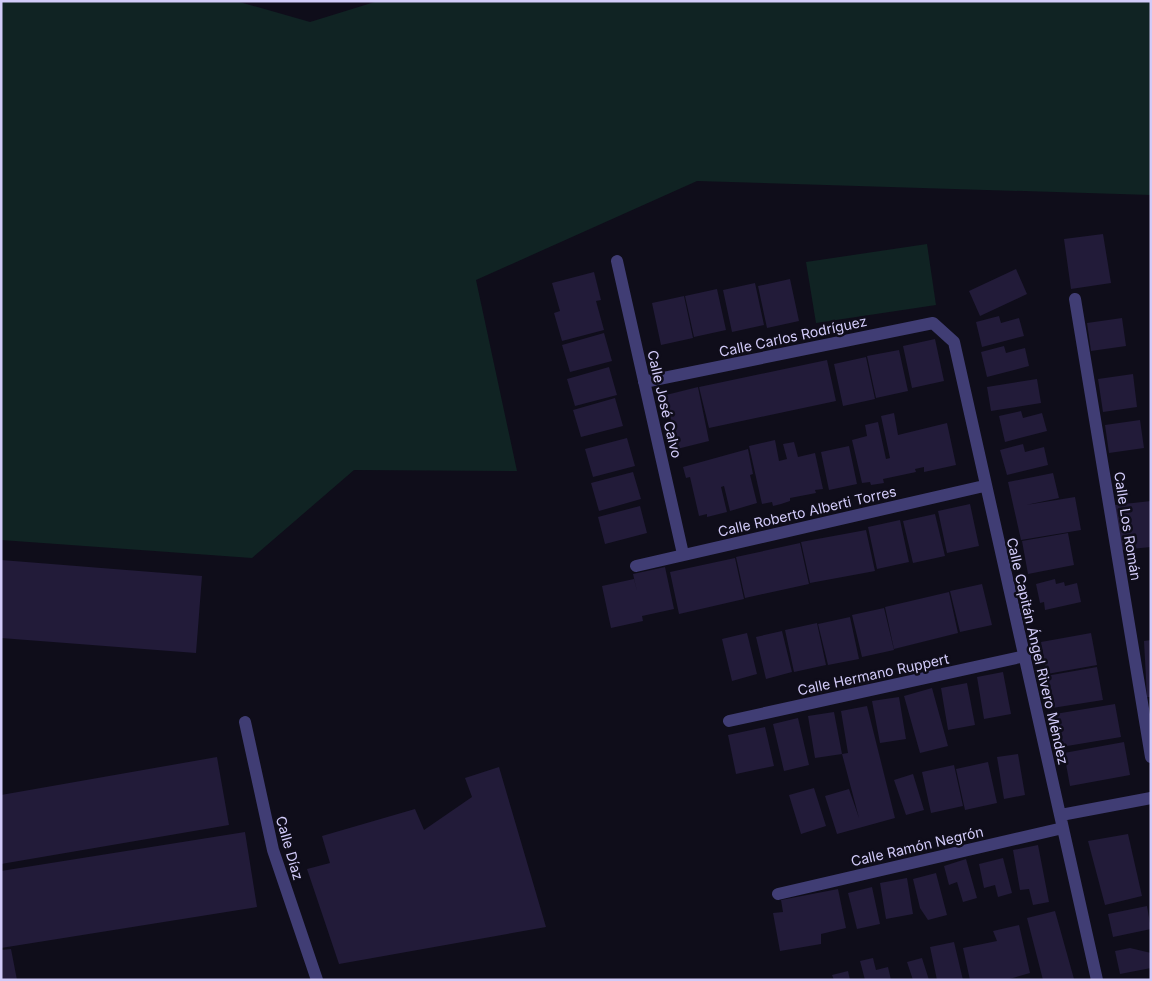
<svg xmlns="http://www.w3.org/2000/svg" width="1152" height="981" font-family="Inter,sans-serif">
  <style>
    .green { fill: #102323 }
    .building { fill: #221b39 }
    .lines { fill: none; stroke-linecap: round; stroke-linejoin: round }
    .minor { stroke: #403d74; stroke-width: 12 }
    .labels { text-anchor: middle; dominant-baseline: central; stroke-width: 5; stroke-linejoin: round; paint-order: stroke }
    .street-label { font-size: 14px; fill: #d2cbf9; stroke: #0f0d1a }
  </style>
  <rect width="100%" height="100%" fill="#0f0d1a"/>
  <path class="green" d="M1,1H236L310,22L378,1H1151V195L697,181L476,280L517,471L354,470L252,558L1,540Z
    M927,244L936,305L816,323L806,262Z"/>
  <path class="building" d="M1103,234L1111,283L1071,289L1064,239Z
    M1016,269L1027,294L980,316L969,291Z
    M594,272L601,300L596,301L604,330L562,341L554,313L560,311L552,283Z
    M790,279L799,321L767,328L758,286Z
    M755,283L764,325L732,332L723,290Z
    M717,289L726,330L694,337L685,296Z
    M684,296L693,338L661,345L652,303Z
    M999,316L1001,323L1019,318L1024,336L982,347L976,322Z
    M1122,318L1126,346L1091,351L1087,323Z
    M604,333L612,361L570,372L562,345Z
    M935,339L944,381L912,388L903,346Z
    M1004,346L1006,353L1025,348L1029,366L987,377L981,352Z
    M899,350L908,391L876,398L867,356Z
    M866,357L875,399L843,406L834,364Z
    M827,360L836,401L709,428L699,387Z
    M609,367L617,395L575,406L567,379Z
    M1133,374L1137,407L1103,412L1098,379Z
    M1037,379L1041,403L991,411L987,387Z
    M698,387L709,441L677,449L666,395Z
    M615,398L623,426L581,437L573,410Z
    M1021,411L1023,418L1042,413L1047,431L1005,442L999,416Z
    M894,413L898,435L947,423L956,465L924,472V467L915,469L916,472L883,479L884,483L871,485L870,482L862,483L852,440L867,436L865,425L878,422L886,459L890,458L881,416Z
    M1140,420L1144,448L1109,453L1105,425Z
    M627,438L635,466L593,477L585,449Z
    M775,440L779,461L787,459L783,444L794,442L798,457L815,453L823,489L815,490L816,493L790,498V501L781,504L773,506L772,502L762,504L749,446Z
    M1023,444L1025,452L1044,447L1048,465L1007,475L1000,450Z
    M849,446L857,484L829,490L821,452Z
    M748,449L753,474L750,475L757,503L730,511L724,486L721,487L727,512L707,517V514L699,516L690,477L686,478L683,467Z
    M633,472L641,499L599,511L591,483Z
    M1053,473L1059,498L1026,505L1075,497L1081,530L1021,540L1008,482Z
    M1151,501V547L1120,550L1115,505Z
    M970,504L979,546L947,553L938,511Z
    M640,506L647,533L605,544L598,517Z
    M935,514L945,556L913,563L903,521Z
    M900,520L909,562L877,569L868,527Z
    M866,530L875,571L810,583L801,542Z
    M1068,533L1074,565L1028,574L1022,541Z
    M800,543L809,584L745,598L736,557Z
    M735,558L744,599L679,614L670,572Z
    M1,560L202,576L196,653L1,638Z
    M665,567L674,609L642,616L643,621L611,628L602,586L634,579L637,591L633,574Z
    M1055,579L1056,584L1064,582L1065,586L1077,583L1081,602L1045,610L1044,602L1040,603L1036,584Z
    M982,584L992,625L960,632L950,591Z
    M949,592L958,633L894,649L885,607Z
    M884,608L894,650L862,657L852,615Z
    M850,617L859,659L828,665L818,624Z
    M817,623L826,665L794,672L785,630Z
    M782,631L792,672L766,679L756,637Z
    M747,633L757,674L732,681L722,639Z
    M1091,633L1097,665L1047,674L1041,642Z
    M1151,640V697H1147L1144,641Z
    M1097,667L1103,700L1052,708L1046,676Z
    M1003,672L1011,714L984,719L977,677Z
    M967,683L975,725L948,730L941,688Z
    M932,688L948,746L920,753L904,696Z
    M899,697L906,739L880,743L872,701Z
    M1115,704L1121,737L1061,747L1055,714Z
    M867,706L895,818L837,834L825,796L849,789L859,818L842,754L815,758L808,716L834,712L842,754L848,753L841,711Z
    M798,718L809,765L784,771L773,724Z
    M765,727L774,766L736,774L728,735Z
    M1124,742L1130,775L1070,786L1064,753Z
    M1018,754L1025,795L1004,799L997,757Z
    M217,757L229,825L1,864V795Z
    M988,762L997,803L965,810L956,769Z
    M954,765L963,806L931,813L922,772Z
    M499,767L546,927L339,964L307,869L330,863L322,836L415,809L424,830L472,797L465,778Z
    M913,774L924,810L906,815L894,780Z
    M814,788L826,826L801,834L789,795Z
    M245,832L257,907L1,948V871Z
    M1128,834L1142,896L1105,905L1088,841Z
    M1038,845L1049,902L1033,905L1029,889L1020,890L1013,850Z
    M1003,858L1012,893L998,897L995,885L984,888L979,864Z
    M966,859L977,898L963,902L957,882L949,885L944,866Z
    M936,873L947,915L928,920L920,908L913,879Z
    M907,878L913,914L886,919L880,883Z
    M872,887L880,924L857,929L848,893Z
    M838,889L846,928L821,934V944L780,951L773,913L783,912L781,900Z
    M1147,906L1151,929L1113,937L1108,914Z
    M1055,911L1074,979L1071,980H1043L1027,918Z
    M1019,925L1030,973L1006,980H970L963,948L997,941L993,931Z
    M954,942L963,980H937L930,947Z
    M1130,948L1151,953V968L1120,974L1115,951Z
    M11,949L17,980H1V950Z
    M873,958L876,970L888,967L891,980H865L860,961Z
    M922,958L929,980H913L907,962Z
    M848,971L850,980H834L832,975Z"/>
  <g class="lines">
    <path class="minor" d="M617,261L683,554
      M1075,299L1151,757
      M644,382L933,323L954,342L1097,980
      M636,566L984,486
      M729,721L1025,656
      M245,722L273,850L317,980
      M1061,815L1151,798
      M778,894L1063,828"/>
  </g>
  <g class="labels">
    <g class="street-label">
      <text transform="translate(793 336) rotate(-12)">Calle Carlos Rodríguez</text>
      <text transform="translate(665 404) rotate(77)">Calle José Calvo</text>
      <text transform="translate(807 511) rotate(-13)">Calle Roberto Alberti Torres</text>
      <text transform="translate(1128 526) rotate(81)">Calle Los Román</text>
      <text transform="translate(1038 651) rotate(77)">Calle Capitán Ángel Rivero Méndez</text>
      <text transform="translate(873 674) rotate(-12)">Calle Hermano Ruppert</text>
      <text transform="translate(917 846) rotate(-13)">Calle Ramón Negrón</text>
      <text transform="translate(290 848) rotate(74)">Calle Díaz</text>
    </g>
  </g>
  <rect width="1152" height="981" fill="none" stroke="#d2cbf9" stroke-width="5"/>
</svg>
